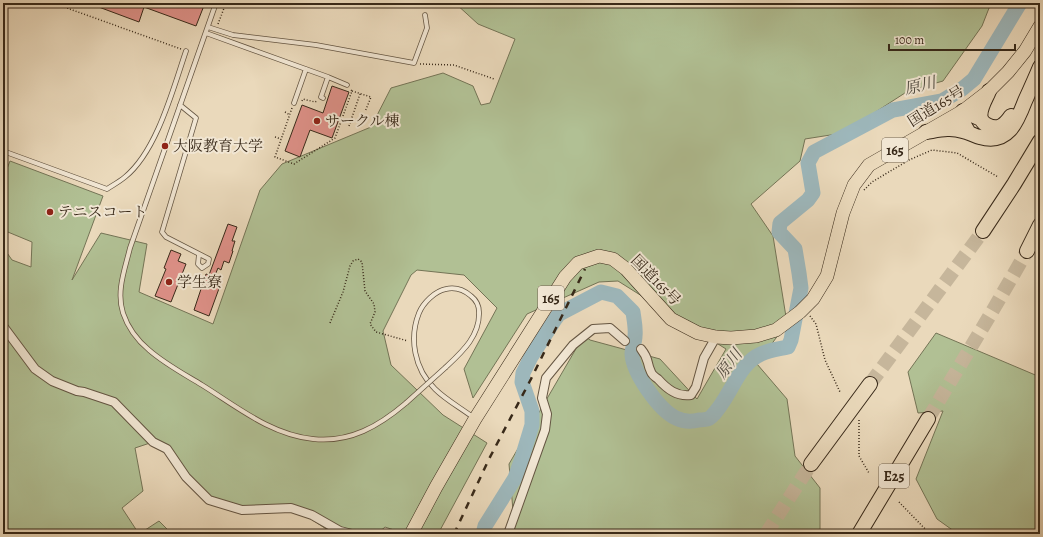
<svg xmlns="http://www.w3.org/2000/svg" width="1043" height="537" font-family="Alegreya,'Noto Serif JP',serif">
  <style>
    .green { fill: #b1c094; stroke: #747456 }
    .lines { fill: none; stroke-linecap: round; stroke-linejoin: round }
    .river { stroke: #9db7bb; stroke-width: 15 }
    .building { fill: #df9189; stroke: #382919 }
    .motorway-tunnel { stroke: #c6b69b; stroke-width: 14; stroke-dasharray: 14 7; stroke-linecap: butt }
    .service-casing { stroke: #645542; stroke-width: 5.5 }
    .minor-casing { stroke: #645542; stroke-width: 10 }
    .trunk-casing { stroke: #382919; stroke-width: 14 }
    .motorway-casing { stroke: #382919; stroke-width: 16 }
    .path { stroke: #382919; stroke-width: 1.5; stroke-dasharray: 1 2; stroke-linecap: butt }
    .service { stroke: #f1e6d3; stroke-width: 4 }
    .minor { stroke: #f1e6d3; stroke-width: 8 }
    .trunk { stroke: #ead9bb; stroke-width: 13 }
    .motorway { stroke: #ead9bb; stroke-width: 14 }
    .rail { stroke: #382919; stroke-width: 2.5; stroke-dasharray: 7 7; stroke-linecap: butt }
    .service-bridge-casing { stroke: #645542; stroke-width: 5.5; stroke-linecap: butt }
    .service-bridge { stroke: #f1e6d3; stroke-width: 4 }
    .poi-dot { fill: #8f2418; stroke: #f1e6d3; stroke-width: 1.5 }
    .labels { text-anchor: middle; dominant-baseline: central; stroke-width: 4; stroke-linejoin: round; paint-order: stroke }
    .shield { fill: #f1e6d3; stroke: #706251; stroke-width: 1 }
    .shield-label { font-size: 14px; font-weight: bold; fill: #382919 }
    .street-label { font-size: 15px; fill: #382919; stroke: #f1e6d3 }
    .poi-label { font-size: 15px; fill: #382919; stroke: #f1e6d3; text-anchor: start }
    .water-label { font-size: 16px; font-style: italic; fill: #514c42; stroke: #f1e6d3 }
  </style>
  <rect width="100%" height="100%" fill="#ead9bb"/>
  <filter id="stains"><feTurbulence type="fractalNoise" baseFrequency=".005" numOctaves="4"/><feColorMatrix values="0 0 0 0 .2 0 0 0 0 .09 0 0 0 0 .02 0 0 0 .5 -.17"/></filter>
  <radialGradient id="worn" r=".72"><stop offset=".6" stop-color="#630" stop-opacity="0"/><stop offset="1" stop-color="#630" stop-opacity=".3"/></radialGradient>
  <path class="green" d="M455,3H991L982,26L943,81L908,91L843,133L805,139L800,161L751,204L773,236L787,323L757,364L787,399L795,456L820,488V534H515L509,464L584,335L590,340L660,359L697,399L726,349L618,281L599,282L527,314L473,398L464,369L497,308L464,275L417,270L411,275L383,331L391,365L443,415L487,443L438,534H406L385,527L377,534H334L297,510H266L214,501L173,459L153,442L135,448L143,491L122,508L139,534L159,521L172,534H3V247L12,260L31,267L32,242L3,230V179L10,161L103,196L72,280L101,233L147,244L139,292L213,324L260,190L282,164L371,127L391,88L443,73L473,86L481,105L490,103L515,39L478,24Z
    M936,333L1040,377V534H958L937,519L916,479L943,411L918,413L908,372Z"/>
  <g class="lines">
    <path class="river" d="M483,534L485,526L515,478L522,458L532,425V411L522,382L523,373L531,357L554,321L559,314L601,292L617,296L633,312C634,320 636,328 635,336C635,342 632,348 632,354C633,373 659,410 676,418C684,422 691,422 699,420C703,420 708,420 711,417C730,400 737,364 761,354C769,350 779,349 788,347L791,340L801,288L799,273L795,249L779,232L780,223L808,200L813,193L808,163L814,152L893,110L942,101L962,89L974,79L1020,3"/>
  </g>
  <path class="building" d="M88,3H205L196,26L144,7L139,22Z
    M332,86L349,92L332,138L310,130L300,157L285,151L302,105L323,113Z
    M228,224L237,227L232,241H235L232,251H233L229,263L224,261L221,270L218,268L213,280L221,283L209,316L194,310L206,274L209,275Z
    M171,250L181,254L178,261L186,264L171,302L155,296L166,269L164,268Z"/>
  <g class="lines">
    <path class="motorway-tunnel" d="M870,384L983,231
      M928,419L993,310L1027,251
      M766,534L811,464"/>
    <defs>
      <path id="service" d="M216,3L130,248C125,269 116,291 123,313C128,328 137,340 149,350C165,364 184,374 202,385C236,406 271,435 313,439C350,443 379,426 406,403
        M208,27L233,35L316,45L414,63L427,28L425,15
        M206,33L328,77L321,97L323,98
        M328,77L347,85
        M294,103L306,69
        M180,105L196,118L162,232L166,237L209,259L208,264L202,268L198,264L199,254
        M3,151L107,189C113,185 119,182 125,177C157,151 173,89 186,51
        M446,367C462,352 480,336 479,312C479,306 476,300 471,296C464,290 455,287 446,289C435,291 423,303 419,313C409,338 414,369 435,389C446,400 461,408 474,418"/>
      <path id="minor" d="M3,326L35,369L52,381L77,391L84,392L114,402L153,442L167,449L186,477L209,500L242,510L291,508L312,515L340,531L352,534
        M641,349C650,360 646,362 651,372C652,375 655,377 658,379C667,389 677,397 691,395L696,387L704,358L716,337
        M508,534L545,430L547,414L542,398L546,378L573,345L593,329L610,328L625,341"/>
      <path id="trunk" d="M411,534L436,487L475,419L565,277L578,263L599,256L613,259L626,269L671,319L698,333L716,337L731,338L756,336L776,330L800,312L813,299L827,276L843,213L854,185L869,165L963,111L989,91L1008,72L1025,51L1040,26"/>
      <path id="motorway" d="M989,91C986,99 978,110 981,119C982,121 985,124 987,125C998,131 1005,125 1011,116
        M926,132C939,130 950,127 963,131C969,132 974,136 980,137C1008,145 1017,122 1025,101C1030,90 1035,79 1040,67
        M969,133L962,121L963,111L981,119
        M983,231L1014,184L1040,141
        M1027,251L1040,225
        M811,464L870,384
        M859,534L928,419"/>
    </defs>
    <use href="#service" class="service-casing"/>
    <use href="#minor" class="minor-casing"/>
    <use href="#trunk" class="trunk-casing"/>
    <use href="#motorway" class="motorway-casing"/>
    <path class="path" d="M53,3L181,49
      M68,8L69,4
      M218,24L226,3
      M420,64L454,65L494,79
      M352,91L371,97L365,112
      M302,101L303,99L315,102L317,101
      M292,108L275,157L294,164L335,138L352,91L351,90
      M285,112L290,115
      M349,126L360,94
      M275,137L281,139
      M864,190L872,182L909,160L932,150L957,153L998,177
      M810,316L816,324L825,360L840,392
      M330,323L343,292L350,266L353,261L358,259L362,262L365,291L374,304L375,312L370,324L376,332L408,341
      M859,420V456L869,473
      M899,502L930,534"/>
    <use href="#service" class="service"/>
    <use href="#minor" class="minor"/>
    <use href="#trunk" class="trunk"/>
    <use href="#motorway" class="motorway"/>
    <path class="rail" d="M454,534L489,459L531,379L585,269"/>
    <defs>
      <path id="service-bridge" d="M406,403L446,367"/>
    </defs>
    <use href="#service-bridge" class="service-bridge-casing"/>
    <use href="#service-bridge" class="service-bridge"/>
  </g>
  <g class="poi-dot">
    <circle cx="317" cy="121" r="4"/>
    <circle cx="165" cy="146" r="4"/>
    <circle cx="50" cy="212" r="4"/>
    <circle cx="169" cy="282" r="4"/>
  </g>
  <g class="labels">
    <g class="shield">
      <rect x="882" y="138" width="26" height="24" rx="3"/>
      <rect x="538" y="286" width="26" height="24" rx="3"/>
      <rect x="879" y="464" width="30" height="24" rx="3"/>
    </g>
    <g class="shield-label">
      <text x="895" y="150">165</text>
      <text x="551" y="298">165</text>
      <text x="894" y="476">E25</text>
    </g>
    <g class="street-label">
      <text transform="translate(936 106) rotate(-32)">国道165号</text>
      <text transform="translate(656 280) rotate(46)">国道165号</text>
    </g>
    <g class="poi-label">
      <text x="325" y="121">サークル棟</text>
      <text x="173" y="146">大阪教育大学</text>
      <text x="58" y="212">テニスコート</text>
      <text x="177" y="282">学生寮</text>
    </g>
    <g class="water-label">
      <text transform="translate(920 86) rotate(-13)">原川</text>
      <text transform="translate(729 364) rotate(-53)">原川</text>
    </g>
  </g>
  <rect width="1043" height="537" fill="none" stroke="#ead9bb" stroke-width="16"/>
  <rect x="4" y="4" width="1035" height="529" fill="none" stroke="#382919" stroke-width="2"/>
  <rect x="8" y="8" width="1027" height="521" fill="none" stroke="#382919"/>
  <path d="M889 44v6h126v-6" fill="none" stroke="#382919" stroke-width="2"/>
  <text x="895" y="44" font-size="12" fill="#382919" stroke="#f1e6d3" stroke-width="3" paint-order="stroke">100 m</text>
  <rect width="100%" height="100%" filter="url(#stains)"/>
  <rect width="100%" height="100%" fill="url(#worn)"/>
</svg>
